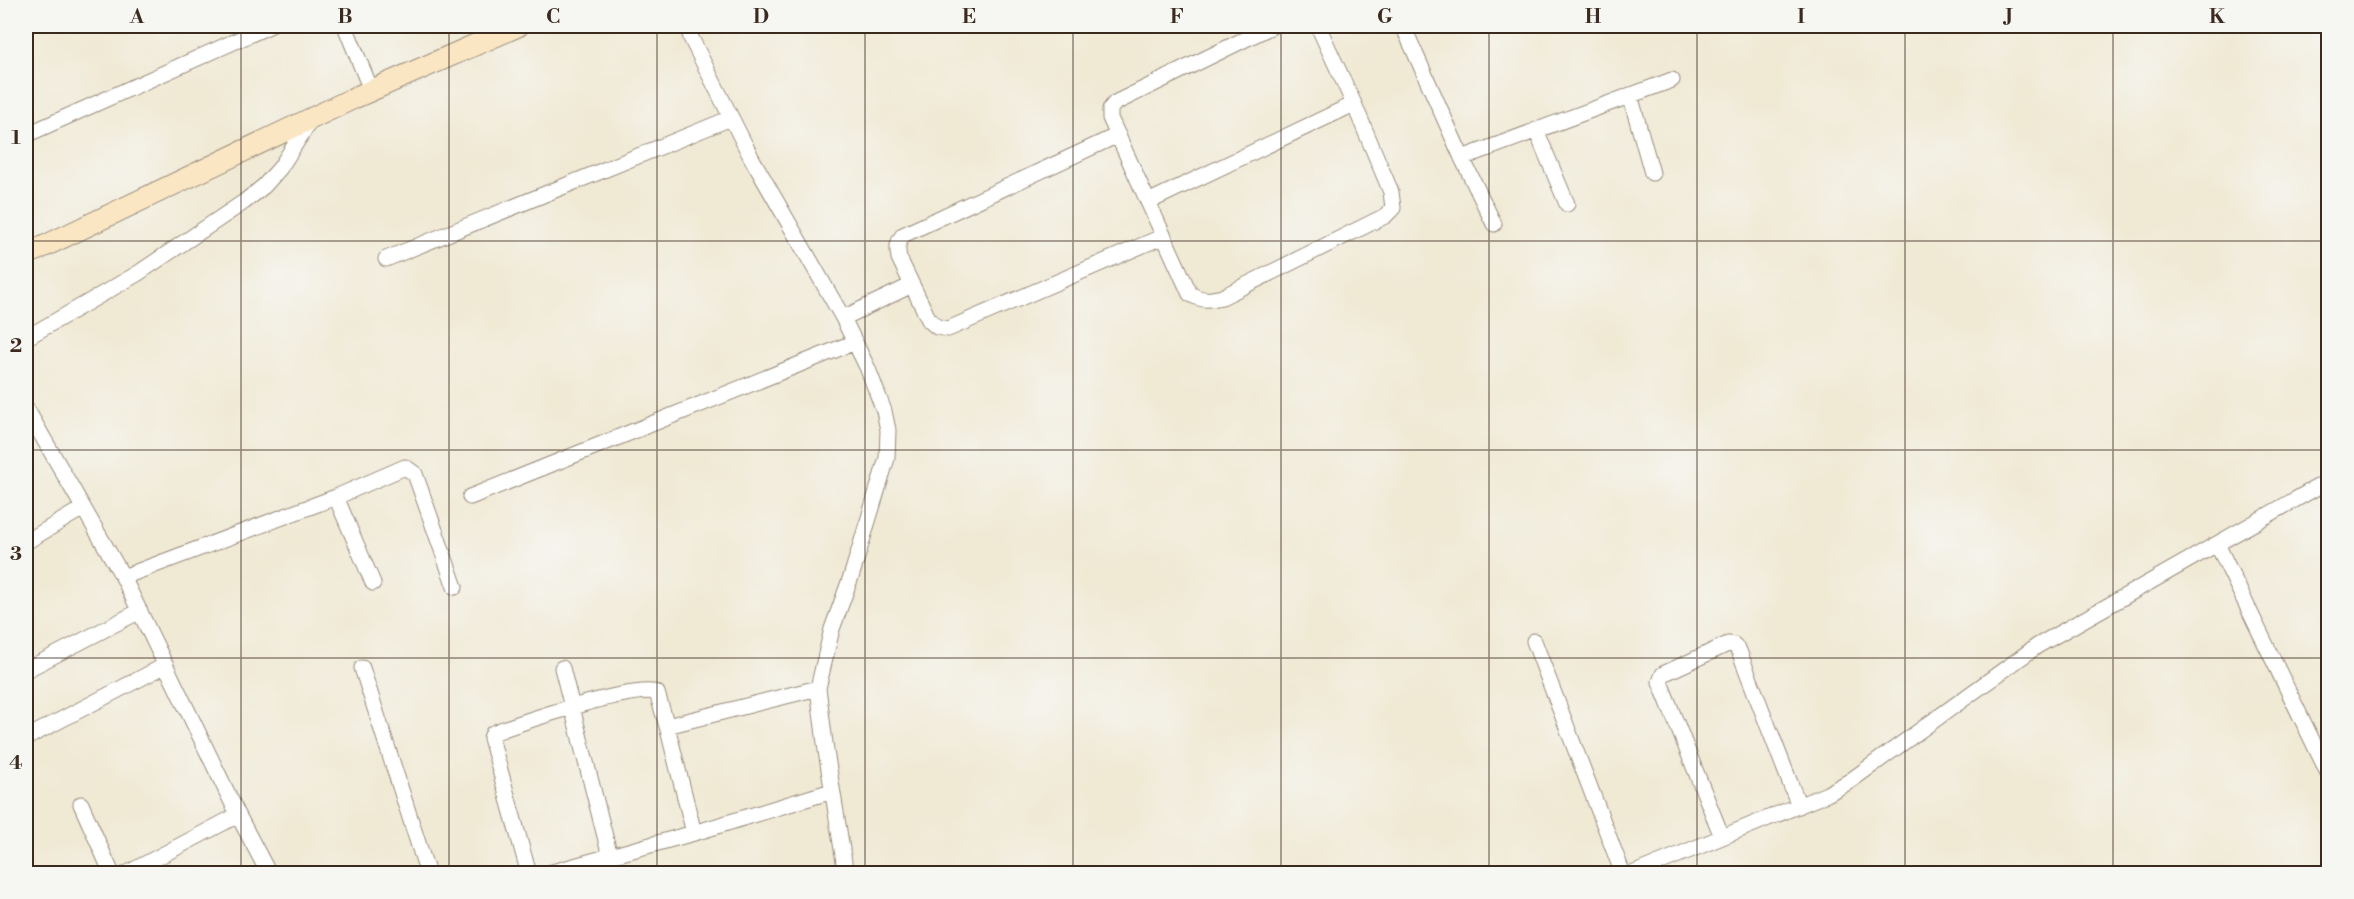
<svg xmlns="http://www.w3.org/2000/svg" width="2354" height="899" font-family="'Libre Bodoni',serif">
  <style>
    .lines { fill: none; stroke-linecap: round; stroke-linejoin: round }
    .street-casing { stroke: #968a79; stroke-width: 17 }
    .secondary-casing { stroke: #968a79; stroke-width: 23 }
    .street { stroke: #fff; stroke-width: 15 }
    .secondary { stroke: #fbe6c4; stroke-width: 21 }
    .grid { fill: none; stroke: #3b2a1e; stroke-width: 1.5; stroke-opacity: 0.55 }
    .neatline { fill: none; stroke: #3b2a1e; stroke-width: 2 }
    .grid-label { font-size: 20px; text-anchor: middle; font-weight: bold; fill: #3b2a1e }
  </style>
  <rect width="100%" height="100%" fill="#f6f6f2"/>
  <filter id="ink" filterUnits="userSpaceOnUse"><feTurbulence type="fractalNoise" baseFrequency=".0167" numOctaves="2"/><feDisplacementMap in="SourceGraphic" scale="12" xChannelSelector="R" yChannelSelector="G"/><feConvolveMatrix kernelMatrix="1 2 1 2 8 2 1 2 1" color-interpolation-filters="sRGB"/></filter>
  <filter id="wash" filterUnits="userSpaceOnUse"><feTurbulence type="fractalNoise" baseFrequency=".008" numOctaves="4" result="noise"/><feDisplacementMap in="SourceGraphic" scale="24" xChannelSelector="R" yChannelSelector="G"/><feGaussianBlur stdDeviation="1.35" result="paint"/><feColorMatrix in="noise" values="0 0 0 0 0 0 0 0 0 0 0 0 0 0 0 0 0 1.4 0 .05"/><feComposite in="paint" operator="in"/></filter>
  <g filter="url(#wash)">
    <rect width="100%" height="100%" fill="#f0e9d4"/>
  </g>
  <g filter="url(#ink)">
    <g class="lines">
      <defs>
        <path id="street" d="M345,26L371,90
          M688,26L691,38L751,157L843,318L868,369L884,411L888,430L887,458L852,574L832,629L818,688L826,751L846,874
          M1272,26L1115,103L1110,109V118L1190,294C1202,301 1209,300 1222,297L1385,216L1393,208L1391,192L1354,104L1318,26
          M1403,26L1462,158L1494,224
          M1630,95L1652,173
          M1536,130L1567,204
          M26,135L269,26
          M1118,135L903,235C897,243 897,248 899,258L929,320L937,327L948,329L1164,236
          M1462,158L1672,80
          M1148,202L1354,104
          M386,259L731,118
          M843,318L912,285
          M26,338L137,274L244,202L264,186L280,168L312,118
          M26,408L123,577L238,815L269,874
          M336,497L373,583
          M470,497L855,342
          M26,542L83,508
          M2217,544L2328,773
          M123,577L336,497L405,467L415,474L455,587
          M1534,641L1623,874
          M362,668L428,874
          M562,668L610,856
          M26,670L140,611
          M667,726L818,688
          M26,738L166,665
          M81,804L112,874
          M1722,837L1660,682L1663,674L1728,644L1734,645L1739,651L1799,806
          M126,874L238,815
          M529,874L491,738L493,733C517,723 639,683 657,693L667,726L694,833
          M545,874L694,833L832,791
          M1632,874L1827,794L1850,781L2037,646L2328,481"/>
        <path id="secondary" d="M26,255L354,98L518,26"/>
      </defs>
      <use href="#street" class="street-casing"/>
      <use href="#secondary" class="secondary-casing"/>
      <use href="#street" class="street"/>
      <use href="#secondary" class="secondary"/>
    </g>
  </g>
  <path class="grid" d="M241,26V874M449,26V874M657,26V874M865,26V874M1073,26V874M1281,26V874M1489,26V874M1697,26V874M1905,26V874M2113,26V874M26,241H2328M26,450H2328M26,658H2328"/>
  <rect width="2354" height="899" fill="none" stroke="#f6f6f2" stroke-width="66"/>
  <rect x="33" y="33" width="2288" height="833" class="neatline"/>
  <g class="grid-label">
    <text x="137" y="23">A</text>
    <text x="345" y="23">B</text>
    <text x="553" y="23">C</text>
    <text x="761" y="23">D</text>
    <text x="969" y="23">E</text>
    <text x="1177" y="23">F</text>
    <text x="1385" y="23">G</text>
    <text x="1593" y="23">H</text>
    <text x="1801" y="23">I</text>
    <text x="2009" y="23">J</text>
    <text x="2217" y="23">K</text>
    <text x="16" y="144">1</text>
    <text x="16" y="352">2</text>
    <text x="16" y="560">3</text>
    <text x="16" y="769">4</text>
  </g>
</svg>
